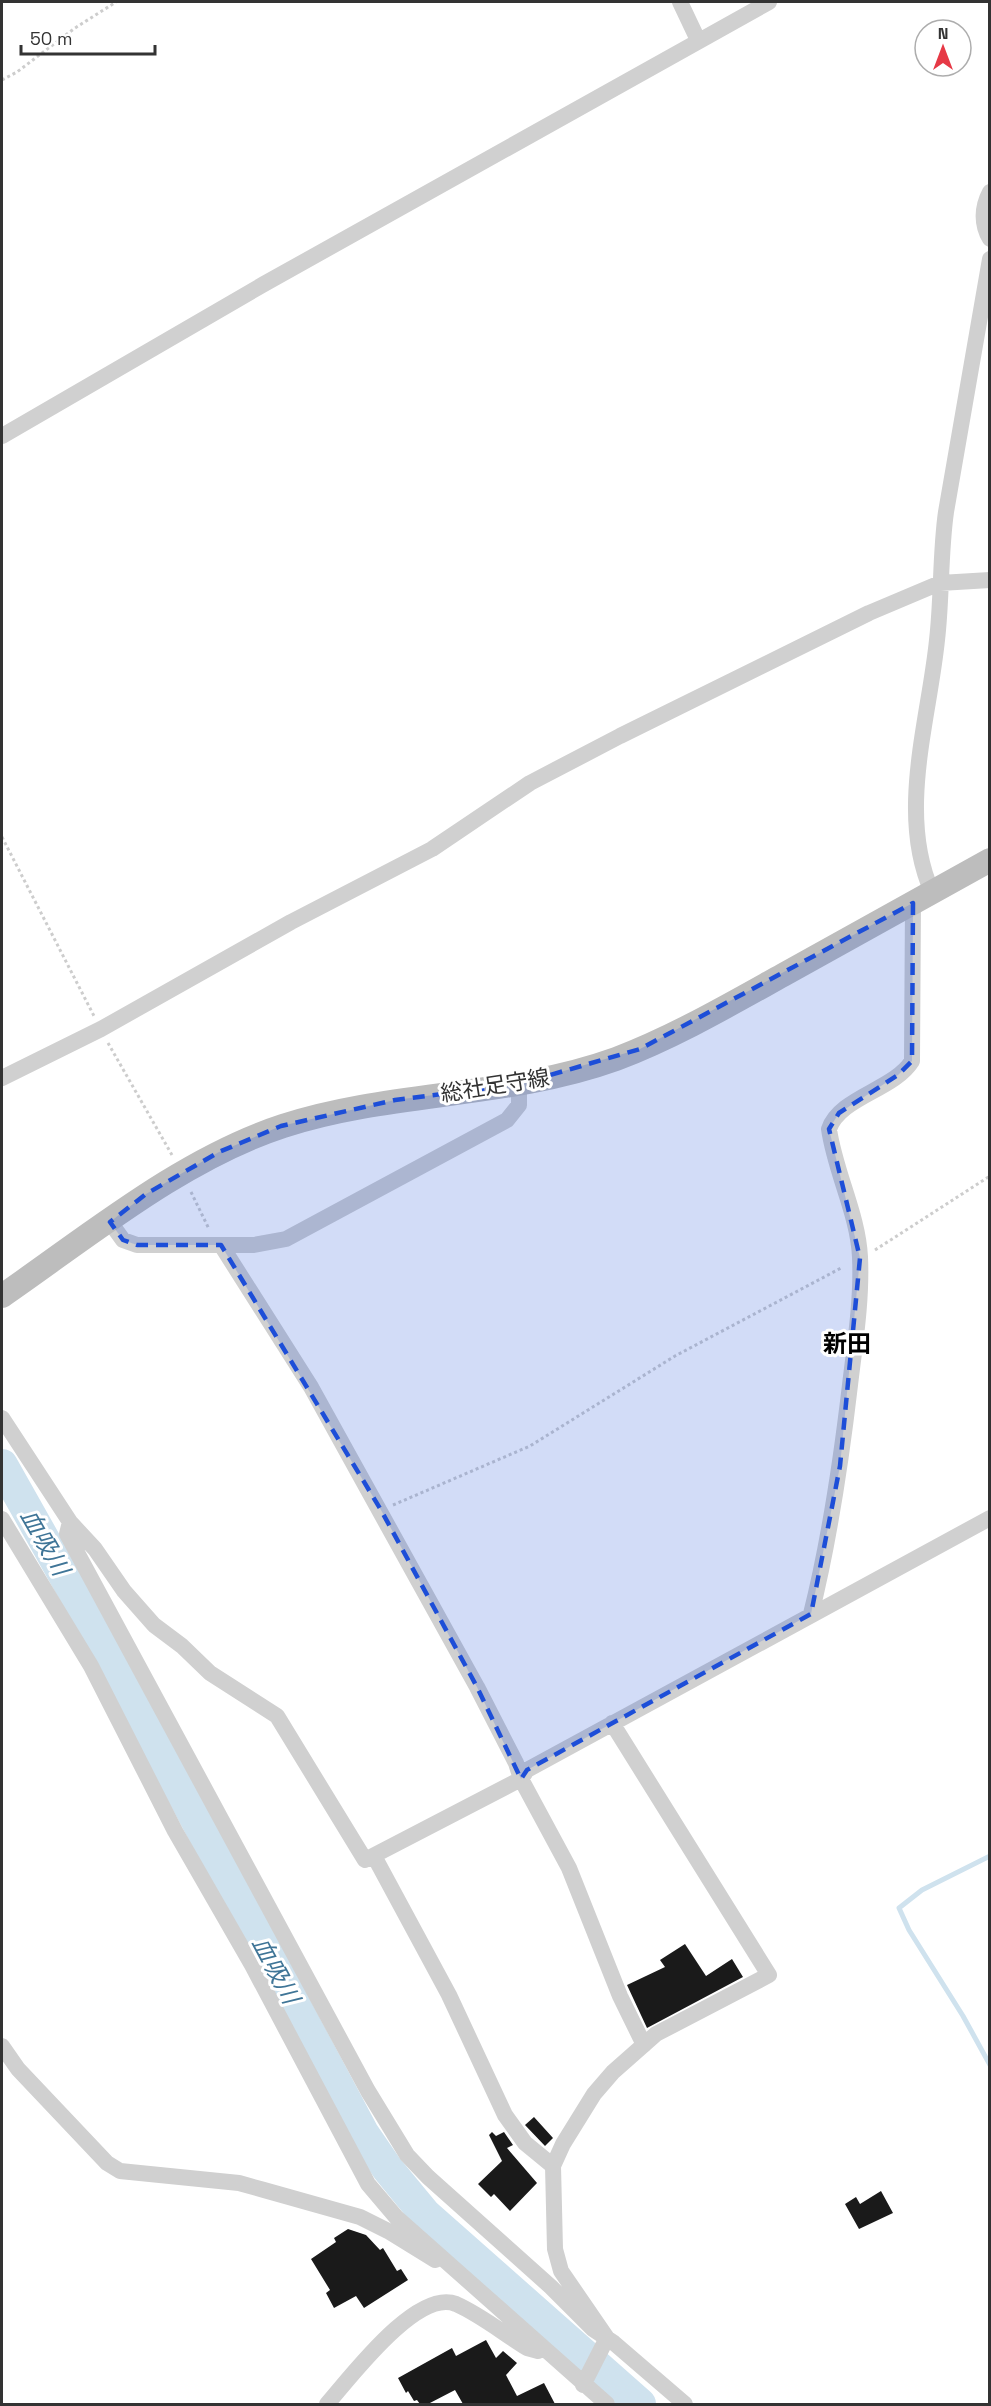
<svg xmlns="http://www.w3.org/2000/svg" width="991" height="2406" font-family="'Space Grotesk','Noto Sans JP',sans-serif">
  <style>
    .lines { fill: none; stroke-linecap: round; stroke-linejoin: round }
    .stream { stroke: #cfe2ee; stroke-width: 5 }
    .river { stroke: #cfe2ee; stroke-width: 32 }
    .building { fill: #1a1a1a }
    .path { stroke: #cdcdcd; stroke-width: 3; stroke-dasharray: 3 3; stroke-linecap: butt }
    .minor { stroke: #d0d0d0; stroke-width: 16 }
    .secondary { stroke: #bdbdbd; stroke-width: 24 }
    .marked { fill: #1d4ed8; fill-opacity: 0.2; stroke: #1d4ed8; stroke-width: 4.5; stroke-dasharray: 12 8; stroke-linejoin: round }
    .labels { text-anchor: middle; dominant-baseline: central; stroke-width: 6; stroke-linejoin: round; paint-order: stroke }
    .street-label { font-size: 22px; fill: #333; stroke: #fff }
    .neighbourhood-label { font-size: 24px; font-weight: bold; fill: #000; stroke: #fff }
    .water-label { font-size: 24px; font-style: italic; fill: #3f7597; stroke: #fff }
  </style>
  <rect width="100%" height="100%" fill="#fff"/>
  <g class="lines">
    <path class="stream" d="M990,1856L922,1890L899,1908L909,1930L963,2016L990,2065"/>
    <path class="river" d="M2,1465L100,1639L363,2133L387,2168L425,2214L640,2404"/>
  </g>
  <path class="building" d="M685,1944L706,1976L732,1959L743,1977L647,2028L627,1985L665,1967L660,1960Z
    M534,2117L553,2138L545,2146L525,2125Z
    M492,2132L496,2136L504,2132L513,2145L507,2148L537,2183L510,2211L494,2194L491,2197L478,2184L502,2161L489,2135Z
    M881,2191L893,2213L859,2229L845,2204L856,2197L860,2204Z
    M348,2229L366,2235L380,2250L383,2248L397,2271L401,2269L408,2280L364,2308L356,2296L334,2308L326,2293L330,2290L311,2259L336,2242L334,2238Z
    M486,2340L496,2358L503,2351L517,2363L506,2375L517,2396L544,2383L555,2404H463L455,2390L428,2404H420L417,2400L414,2401L408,2391L406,2393L398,2378L452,2348L456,2356Z"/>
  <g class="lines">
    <path class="path" d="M2,80L17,72L75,28L116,2
      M2,837L94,1016
      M108,1043L172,1155
      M191,1192L209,1229
      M875,1250L990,1176
      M393,1505L530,1446L675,1356L843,1267"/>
    <path class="minor" d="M680,2L698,40
      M990,192C982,207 981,224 990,239
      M2,436L264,284L769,2
      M932,892C897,814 929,720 937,640C942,597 940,554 946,512L990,259
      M2,1078L101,1029L291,922L432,849L530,783L620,736L869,613L940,583L990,580
      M110,1222L123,1240L137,1245H254L286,1239L507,1120L519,1105V1084
      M221,1245L311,1387L477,1687L516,1763L521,1779L569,1868L620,1996L644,2045
      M2,1418L70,1522L95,1549L124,1591L154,1625L182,1646L210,1673L277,1716L365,1860L521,1779L527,1770L990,1518
      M2,1519L91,1666L175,1831L252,1965L368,2184L396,2217L607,2404
      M70,1522L67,1534L368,2091L407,2155L428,2177L551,2287L593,2329L614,2343L685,2404
      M811,1614C830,1538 841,1462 850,1385C855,1343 862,1299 860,1257C858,1214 835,1172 829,1129C840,1097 894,1090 912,1061L913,903
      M374,1856L449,1995L505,2115L525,2143L553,2166
      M2,2046L18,2069L107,2163L120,2171L239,2183L264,2190L360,2217L388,2231L435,2260
      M583,2385L607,2338L561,2271L555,2249L553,2166L563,2144L594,2094L613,2072L656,2034L769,1975L612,1723
      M327,2404C350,2378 417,2288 456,2304C481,2315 504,2334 527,2348L538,2351"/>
    <path class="secondary" d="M2,1296C89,1236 182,1159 283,1126C391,1091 508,1098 616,1059C674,1037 729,1005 783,975C852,937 921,898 990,860"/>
  </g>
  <path class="marked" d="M913,903L912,1061L898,1075L839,1113L829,1129L860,1258L840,1466L811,1614L527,1770L521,1779L477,1687L381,1510L221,1245H137L123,1240L110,1222L146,1194L219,1152L281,1126L395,1100L519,1084L640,1049Z"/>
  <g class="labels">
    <g class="street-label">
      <text transform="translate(495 1085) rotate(-9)">総社足守線</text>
    </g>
    <g class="neighbourhood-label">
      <text x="847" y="1343">新田</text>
    </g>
    <g class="water-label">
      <text transform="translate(45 1542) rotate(60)">血吸川</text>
      <text transform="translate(276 1970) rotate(62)">血吸川</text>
    </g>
  </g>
  <rect width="991" height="2406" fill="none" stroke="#333333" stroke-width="6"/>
  <g transform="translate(943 48)"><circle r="28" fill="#ffffff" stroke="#adadad" stroke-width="1.5"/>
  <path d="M0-4.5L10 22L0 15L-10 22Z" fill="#e63946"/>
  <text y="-9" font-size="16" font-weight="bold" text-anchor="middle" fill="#333333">N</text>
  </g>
  <path d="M21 45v9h134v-9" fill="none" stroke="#333333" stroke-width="3"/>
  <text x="30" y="45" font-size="18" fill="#333333" stroke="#ffffff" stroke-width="4.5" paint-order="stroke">50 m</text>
</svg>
